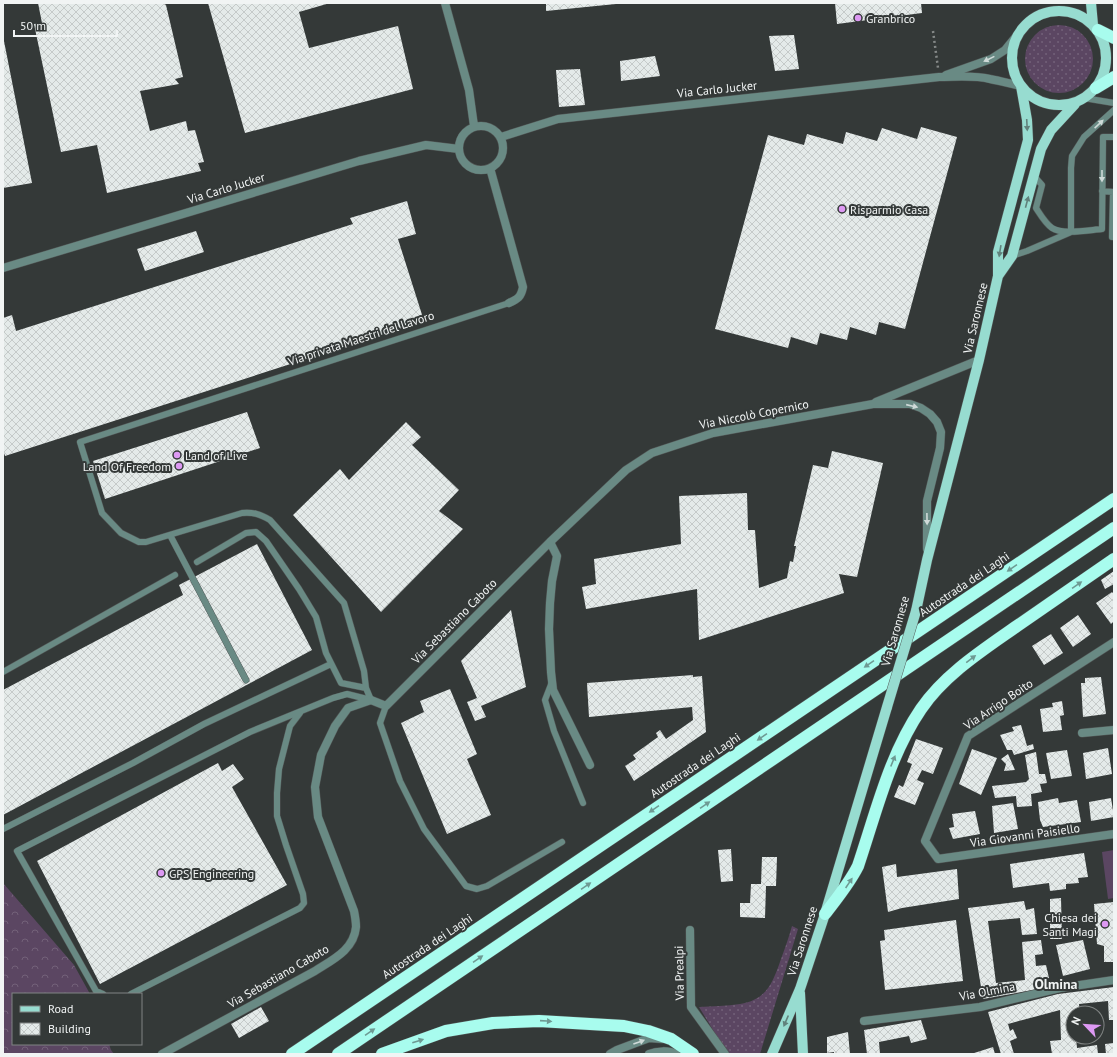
<svg xmlns="http://www.w3.org/2000/svg" width="1117" height="1057" font-family="'PT Sans',sans-serif">
  <style>
    .grass { fill: url(#grass-dots) }
    .forest { fill: url(#forest-crowns) }
    .green { fill: #5b4662 }
    .building { fill: url(#building-cross-hatch) }
    .lines { fill: none; stroke-linecap: round; stroke-linejoin: round }
    .lane-casing { stroke: #525756; stroke-width: 7 }
    .street-casing { stroke: #525756; stroke-width: 9 }
    .primary-casing { stroke: #525756; stroke-width: 11 }
    .highway-casing { stroke: #525756; stroke-width: 13 }
    .path { stroke: #858988; stroke-width: 2.5; stroke-dasharray: 2 3; stroke-linecap: butt }
    .lane { stroke: #698a84; stroke-width: 6 }
    .street { stroke: #698a84; stroke-width: 8 }
    .primary { stroke: #97dcd0; stroke-width: 10 }
    .highway { stroke: #a8fcee; stroke-width: 12 }
    .primary-bridge-casing { stroke: #525756; stroke-width: 11; stroke-linecap: butt }
    .primary-bridge { stroke: #97dcd0; stroke-width: 10 }
    .oneway { fill: #cfdad8 }
    .oneway2 { fill: #61827c }
    .oneway3 { fill: #6e9a93 }
    .poi-dot { fill: #dd99f3; stroke: #343938; stroke-width: 1.5 }
    .labels { text-anchor: middle; dominant-baseline: central; stroke-width: 4; stroke-linejoin: round; paint-order: stroke }
    .poi-label { font-size: 12px; fill: #f1f4f4; stroke: #343938; text-anchor: start }
    .street-label { font-size: 12px; fill: #f1f4f4; stroke: #343938 }
    .quarter-label { font-size: 14px; font-weight: bold; fill: #f1f4f4; stroke: #343938 }
  </style>
  <defs>
    <pattern id="grass-dots" width="8" height="8" patternUnits="userSpaceOnUse"><rect width="8" height="8" fill="#5b4662"/><path d="M2 2h.1M6 6h.1" fill="none" stroke="#736179" stroke-width="1.8" stroke-linecap="round"/></pattern>
    <pattern id="forest-crowns" width="20" height="18" patternUnits="userSpaceOnUse"><rect width="20" height="18" fill="#5b4662"/><path d="M2 6a3 3 0 1 1 6 0M12 15a3 3 0 1 1 6 0" fill="none" stroke="#736179"/></pattern>
    <pattern id="building-cross-hatch" width="8" height="8" patternUnits="userSpaceOnUse"><rect width="8" height="8" fill="#e4eae9"/><path d="M0 0l8 8M0 8l8-8" fill="none" stroke="#c5cac9"/></pattern>
  </defs>
  <rect width="100%" height="100%" fill="#343938"/>
  <path class="grass" d="M1025 59a34 34 0 1 1 68 0a34 34 0 1 1-68 0Z
    M792,926L798,929L760,1054H730L724,1048L699,1007C712,1006 727,1006 740,1004C767,1000 773,982 781,959C785,948 789,937 792,926Z"/>
  <path class="forest" d="M3,883L74,965L90,994H13V1044H109L111,1050L114,1054H3Z"/>
  <path class="green" d="M1114,850V898L1108,899L1102,852Z"/>
  <path class="building" d="M38,3H163L166,5L183,77L175,79L179,84L140,91L150,131L186,121L188,131L195,130L204,162L198,163L201,171L107,193L97,145L61,152L34,24L42,23Z
    M208,3H330L299,12L309,48L398,26L413,89L245,133Z
    M546,3H616V4L546,11Z
    M835,3H921L922,13L837,24Z
    M794,35L799,69L775,71L769,36Z
    M3,36L32,183L3,188Z
    M655,56L660,76L621,81L620,61Z
    M580,69L585,105L559,107L556,70Z
    M921,127L957,137L905,329L879,322L876,335L850,327L847,340L820,333L817,345L791,337L788,348L715,329L768,135L804,145L807,134L843,144L846,132L877,141L882,128L917,139Z
    M407,201L416,234L398,239L424,321L5,456L3,450V318L12,315L16,331L353,224L350,218Z
    M196,231L204,252L145,271L137,249Z
    M247,412L260,448L105,499L93,461Z
    M406,422L421,437L412,445L459,490L439,511L463,529L381,612L293,515L340,469L349,480Z
    M832,451L883,463L857,577L839,574L844,593L699,640L697,589L586,609L582,587L596,584L594,559L681,544L679,496L747,493L748,530H755L759,588L787,578L790,561L793,562L796,546H794L813,465L828,468Z
    M257,544L312,650L3,815V690L183,595L179,585Z
    M1114,571V584L1105,589L1101,580Z
    M1112,592L1114,594V621L1111,624L1096,603Z
    M511,610L526,687L481,706L486,717L475,721L467,702L477,698L461,661Z
    M1078,615L1091,634L1073,647L1060,628Z
    M1051,634L1063,653L1044,665L1032,646Z
    M693,675V677L702,676L706,732L634,781L625,766L636,759L633,755L658,737L656,733L660,730L666,739L693,720L692,707L589,717L587,683Z
    M1101,677L1106,714L1083,717L1081,683H1085V678Z
    M450,689L477,754L467,759L491,815L447,834L401,723L424,712L420,701Z
    M1062,701L1064,715L1060,716L1062,730L1043,732L1040,709L1053,707L1052,703Z
    M1021,725L1027,746L1033,744L1034,749L1014,755L1012,750H1007L1000,735L1014,731L1012,727Z
    M916,739L943,748L933,774L922,770L917,780L924,783L915,805L894,797L899,785L903,787L912,764L907,762Z
    M1108,748L1112,774L1086,779L1083,753Z
    M972,749L997,758L981,795L959,784Z
    M1067,750L1072,776L1051,779L1046,753Z
    M1036,752L1039,774H1045L1047,783L1040,784L1042,792L1031,794L1032,806L1017,807L1016,796L995,798L992,786L1026,782L1029,779L1025,755Z
    M1008,754L1015,770L1004,771L1006,764L1001,759Z
    M218,763L222,771L233,764L244,779L232,787L287,885L100,984L37,861Z
    M1058,798L1059,803L1077,800L1081,822L1043,827L1040,820L1038,802Z
    M1111,798L1114,817L1091,821L1089,802Z
    M1013,803L1018,829L994,833L992,806Z
    M975,811L980,834L953,839L949,828L954,827L952,814Z
    M731,849L733,881L721,882L718,850Z
    M1084,853L1088,877L1078,878L1079,883L1066,884V889L1050,891L1049,883L1013,888L1010,864Z
    M762,857H777L776,886H766L765,918L740,917V903H750L751,884H761Z
    M896,864L897,877L957,869L959,899L902,908L888,912L882,867Z
    M1061,898L1062,939H1050V899Z
    M1024,901L1026,910L1034,908L1037,934L1022,935L1020,918L988,921L996,983L1025,980L1022,942L1041,940L1043,954L1035,955L1036,966L1046,965L1049,978L1037,981L1038,989L983,999L968,908Z
    M1114,902V962H1104V946L1097,944L1094,904Z
    M956,920L963,981L885,990L880,941L885,940L884,930Z
    M1083,940L1090,969L1063,976L1056,945Z
    M1114,987V1020H1109L1108,1001L1079,1004L1080,1013H1073V1037H1076L1077,1048L1097,1045L1098,1054H1052L1050,1041L1061,1040L1060,1010L1008,1024L1010,1031L1013,1029L1017,1038L1010,1041L1014,1054H1001L988,1012L1058,994Z
    M261,1007L269,1021L239,1038L231,1024Z
    M921,1020L927,1039L911,1043L909,1036L879,1042L880,1054H867L864,1030Z
    M848,1032L850,1054H834V1052L827,1053V1037Z
    M1114,1043V1054H1106L1105,1044Z
    M993,1047L995,1054H971Z"/>
  <g class="lines">
    <defs>
      <path id="lane" d="M1084,98L1114,103
        M1034,176L1042,185L1036,208C1040,214 1045,223 1052,228C1062,235 1089,230 1102,229L1103,137H1114
        M1102,191L1113,192L1112,237H1114
        M1071,232V168L1072,156L1084,137L1114,110
        M1012,256L1027,251L1071,232
        M170,535L246,680
        M197,562L246,533L256,532L266,541L299,589L316,617L326,653L341,683L366,688
        M3,672L175,575
        M552,682L545,700L554,731L583,803
        M371,700L366,688L364,671L344,603L270,520C260,514 253,512 242,513L146,542H139L121,533L102,513L80,442L509,303
        M386,706L380,723L400,781L424,829L466,886L477,889L487,886L562,842
        M3,829L133,763L204,724L331,664
        M103,994L96,991L17,851L250,732L333,698L347,694L371,700
        M131,994L300,908L304,903L303,894L286,845L277,816V793L279,769L290,726L300,713"/>
      <path id="street" d="M445,3L469,90L474,126
        M946,75L991,59L1005,50L1018,34
        M459 148a22 22 0 1 1 44 0a22 22 0 1 1-44 0Z
        M501,137L558,119L939,77C956,77 974,75 990,79C1001,81 1011,84 1021,86
        M490,168L523,287C521,297 518,299 509,303
        M3,268L359,161L426,145L459,149
        M876,402L979,360
        M1114,642L968,736L925,841L938,859L1114,834
        M1082,733L1114,730
        M590,765L553,690L551,672L549,629L550,603L552,581L557,556L550,542L626,470L652,453L713,433L873,404H910L921,408L930,414L937,422L941,432L940,448L927,501V549
        M690,930L691,1007L725,1054
        M864,1021L980,1007L1060,988L1114,980
        M162,1054L315,971C332,960 354,950 356,927C356,922 355,916 354,911L318,817L315,787L321,755L335,726L348,708L371,700L386,706L550,542
        M610,1054L617,1050L649,1038L662,1039
        M649,1054C657,1051 668,1050 676,1054"/>
      <path id="primary" d="M1091,3L1093,25
        M1012 58a47 47 0 1 1 94 0a47 47 0 1 1-94 0Z
        M998,276L1012,256L1041,149L1051,130L1075,104
        M916,611L927,560L979,360L998,276V252L1028,140L1027,120L1021,86
        M800,993L803,1054
        M772,1054L800,989L825,914L887,707"/>
      <path id="highway" d="M1098,30L1114,38
        M1096,88L1114,77
        M825,914C837,898 849,884 858,866C876,813 889,756 921,709C945,674 983,650 1017,626C1049,604 1082,581 1114,559
        M292,1054L1114,499
        M338,1054L1114,528
        M382,1054L446,1031L493,1023L539,1021L624,1026L648,1031L671,1039L693,1054"/>
    </defs>
    <use href="#lane" class="lane-casing"/>
    <use href="#street" class="street-casing"/>
    <use href="#primary" class="primary-casing"/>
    <use href="#highway" class="highway-casing"/>
    <path class="path" d="M933,31L938,68"/>
    <use href="#lane" class="lane"/>
    <use href="#street" class="street"/>
    <use href="#primary" class="primary"/>
    <use href="#highway" class="highway"/>
    <defs>
      <path id="primary-bridge" d="M887,707L916,611"/>
    </defs>
    <use href="#primary-bridge" class="primary-bridge-casing"/>
    <use href="#primary-bridge" class="primary-bridge"/>
  </g>
  <defs><path id="oneway-solid" d="M-6-.8H1V-3.2L6.5 0L1 3.2V.8H-6Z"/></defs>
  <g class="oneway">
    <use href="#oneway-solid" transform="translate(989 59) rotate(154)"/>
    <use href="#oneway-solid" transform="translate(1099 124) rotate(-43)"/>
    <use href="#oneway-solid" transform="translate(1102 176) rotate(90)"/>
    <use href="#oneway-solid" transform="translate(912 406) rotate(13)"/>
    <use href="#oneway-solid" transform="translate(927 519) rotate(89)"/>
    <use href="#oneway-solid" transform="translate(639 1042) rotate(-20)"/>
  </g>
  <g class="oneway2">
    <use href="#oneway-solid" transform="translate(1027 125) rotate(87)"/>
    <use href="#oneway-solid" transform="translate(1027 202) rotate(-75)"/>
    <use href="#oneway-solid" transform="translate(1000 251) rotate(99)"/>
    <use href="#oneway-solid" transform="translate(786 1021) rotate(113)"/>
  </g>
  <g class="oneway3">
    <use href="#oneway-solid" transform="translate(1012 568) rotate(146)"/>
    <use href="#oneway-solid" transform="translate(1077 585) rotate(-35)"/>
    <use href="#oneway-solid" transform="translate(971 659) rotate(-37)"/>
    <use href="#oneway-solid" transform="translate(869 664) rotate(146)"/>
    <use href="#oneway-solid" transform="translate(762 737) rotate(146)"/>
    <use href="#oneway-solid" transform="translate(893 761) rotate(-68)"/>
    <use href="#oneway-solid" transform="translate(705 805) rotate(-34)"/>
    <use href="#oneway-solid" transform="translate(654 809) rotate(146)"/>
    <use href="#oneway-solid" transform="translate(849 883) rotate(-56)"/>
    <use href="#oneway-solid" transform="translate(586 886) rotate(-34)"/>
    <use href="#oneway-solid" transform="translate(478 959) rotate(-34)"/>
    <use href="#oneway-solid" transform="translate(546 1021) rotate(4)"/>
    <use href="#oneway-solid" transform="translate(370 1032) rotate(-34)"/>
    <use href="#oneway-solid" transform="translate(418 1041) rotate(-18)"/>
  </g>
  <g class="poi-dot">
    <circle cx="858" cy="18" r="4"/>
    <circle cx="842" cy="209" r="4"/>
    <circle cx="177" cy="455" r="4"/>
    <circle cx="179" cy="466" r="4"/>
    <circle cx="161" cy="873" r="4"/>
    <circle cx="1105" cy="924" r="4"/>
  </g>
  <g class="labels">
    <g class="poi-label">
      <text x="866" y="18">Granbrico</text>
      <text x="850" y="209">Risparmio Casa</text>
      <text x="185" y="455">Land of Live</text>
      <text x="171" y="466" text-anchor="end">Land Of Freedom</text>
      <text x="169" y="873">GPS Engineering</text>
      <text x="1097" y="917" text-anchor="end">Chiesa dei<tspan x="1097" dy="14">Santi Magi</tspan></text>
    </g>
    <g class="street-label">
      <text transform="translate(717 89) rotate(-6)">Via Carlo Jucker</text>
      <text transform="translate(226 188) rotate(-17)">Via Carlo Jucker</text>
      <text transform="translate(975 318) rotate(-77)">Via Saronnese</text>
      <text transform="translate(361 338) rotate(-18)">Via privata Maestri del Lavoro</text>
      <text transform="translate(754 414) rotate(-11)">Via Niccolò Copernico</text>
      <text transform="translate(964 584) rotate(-34)">Autostrada dei Laghi</text>
      <text transform="translate(454 621) rotate(-45)">Via Sebastiano Caboto</text>
      <text transform="translate(895 631) rotate(-74)">Via Saronnese</text>
      <text transform="translate(998 704) rotate(-34)">Via Arrigo Boito</text>
      <text transform="translate(695 765) rotate(-34)">Autostrada dei Laghi</text>
      <text transform="translate(1025 835) rotate(-8)">Via Giovanni Paisiello</text>
      <text transform="translate(802 941) rotate(-72)">Via Saronnese</text>
      <text transform="translate(427 946) rotate(-34)">Autostrada dei Laghi</text>
      <text transform="translate(679 973) rotate(-91)">Via Prealpi</text>
      <text transform="translate(278 976) rotate(-30)">Via Sebastiano Caboto</text>
      <text transform="translate(987 991) rotate(-11)">Via Olmina</text>
    </g>
    <g class="quarter-label">
      <text x="1056" y="984">Olmina</text>
    </g>
  </g>
  <rect width="1117" height="1057" fill="none" stroke="#f1f4f4" stroke-width="8"/>
  <rect x="12" y="993" width="130" height="52" fill="#343938" stroke="#808483"/>
  <rect x="20" y="1006" width="20" height="6" fill="#97dcd0" stroke="#808483"/>
  <text x="48" y="1013" font-size="12" fill="#f1f4f4">Road</text>
  <rect x="20" y="1023" width="20" height="12" fill="url(#building-cross-hatch)" stroke="#808483"/>
  <text x="48" y="1033" font-size="12" fill="#f1f4f4">Building</text>
  <g transform="translate(1085 1025) rotate(295)"><circle r="19" fill="#343938" stroke="#808483"/>
  <path d="M0-3L7 15L0 10L-7 15Z" fill="#dd99f3"/>
  <text y="-6" font-size="11" font-weight="bold" text-anchor="middle" fill="#f1f4f4">N</text>
  </g>
  <path d="M14 30v6h103v-6" fill="none" stroke="#f1f4f4" stroke-width="2"/>
  <text x="20" y="30" font-size="12" fill="#f1f4f4" stroke="#343938" stroke-width="3" paint-order="stroke">50 m</text>
</svg>
